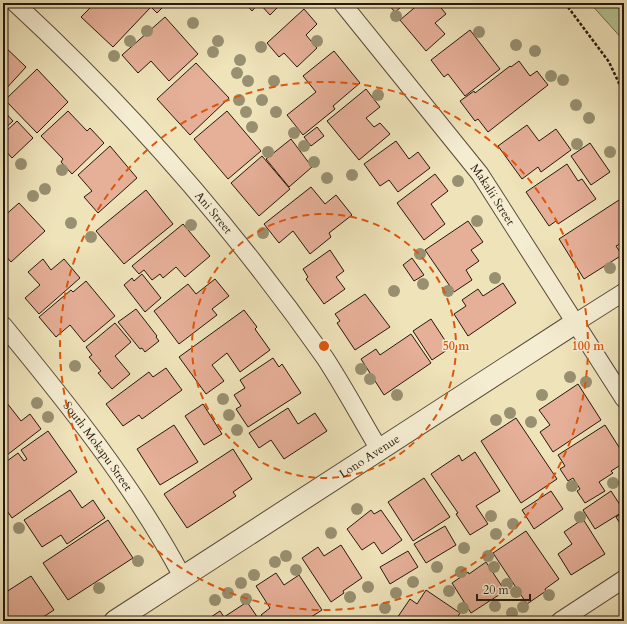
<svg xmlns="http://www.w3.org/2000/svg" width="627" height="624" font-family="Cardo,serif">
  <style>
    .green { fill: #b5c593; stroke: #6d6e50 }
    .building { fill: #e6af98; stroke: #25180d }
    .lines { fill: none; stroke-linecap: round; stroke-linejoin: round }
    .minor-casing { stroke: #584b38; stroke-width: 19 }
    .tertiary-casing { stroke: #584b38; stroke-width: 23 }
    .path { stroke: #25180d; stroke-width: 2.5; stroke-dasharray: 3 2; stroke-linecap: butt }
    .minor { stroke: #f5edd2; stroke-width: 17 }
    .tertiary { stroke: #f5edd2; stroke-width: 21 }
    .tree { fill: #989071 }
    .ring { fill: none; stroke: #de560c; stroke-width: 2; stroke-dasharray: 7 5 }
    .labels { text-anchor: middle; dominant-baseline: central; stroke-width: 3; stroke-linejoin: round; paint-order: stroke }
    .street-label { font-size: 12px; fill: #25180d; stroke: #f5edd2 }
    .centre { fill: #de560c; stroke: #f5edd2; stroke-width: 2 }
    .ring-label { font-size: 12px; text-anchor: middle; font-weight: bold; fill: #de560c; stroke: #f5edd2; stroke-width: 3; stroke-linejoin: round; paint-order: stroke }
  </style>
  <rect width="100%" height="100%" fill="#efe3ba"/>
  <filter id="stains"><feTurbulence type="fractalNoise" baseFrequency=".005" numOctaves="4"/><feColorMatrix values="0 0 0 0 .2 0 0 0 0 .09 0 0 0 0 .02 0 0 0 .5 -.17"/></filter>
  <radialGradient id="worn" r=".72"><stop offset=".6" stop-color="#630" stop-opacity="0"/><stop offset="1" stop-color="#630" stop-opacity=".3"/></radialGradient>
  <path class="green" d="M590,3H624V41Z"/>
  <path class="building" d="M95,3H145L150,8L113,47L81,17Z
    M147,3H167L157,13Z
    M245,3H282L270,15L259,3L252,11Z
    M387,3H406L395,12Z
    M420,3H437L446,14L435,23L445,34L426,51L400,20Z
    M304,9L317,24L306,35L317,48L297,67L284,53L279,57L267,43Z
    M165,17L198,54L169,81L151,61L138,73L122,55Z
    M470,30L500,69L465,96L448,74L444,77L431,60Z
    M3,45L26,67L3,92Z
    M334,51L360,83L333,106L335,109L303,135L287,115L316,92L303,76Z
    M519,61L530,76L537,71L548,85L488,132L478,119L475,121L460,101L474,91L475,93L510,66L511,67Z
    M196,63L229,98L190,135L157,99Z
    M37,69L68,102L37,133L5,100Z
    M366,89L380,107L366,118L374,127L380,123L390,134L359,160L327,121Z
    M3,110L13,121L3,130Z
    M68,111L87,131L90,128L104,143L72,174L61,162L63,159L41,136Z
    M227,111L261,151L228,179L194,139Z
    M17,121L33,138L12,158L3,148V134Z
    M527,125L539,141L556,129L571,150L541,172L538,167L522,179L498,146Z
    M317,127L324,136L311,146L304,137Z
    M291,139L312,167L289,187L266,159Z
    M396,141L409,159L418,152L430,168L398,192L389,180L380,186L364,164Z
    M590,143L610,172L591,185L571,156Z
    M110,146L137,178L98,213L84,197L92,191L78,175Z
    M262,156L290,189L259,216L231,183Z
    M567,164L578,181L582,179L596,199L558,224L556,221L549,226L526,192Z
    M435,174L448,191L431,204L445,224L424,240L397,203Z
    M311,187L325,204L336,195L352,215L329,233L331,237L310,254L293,231L279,243L264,224Z
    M146,190L173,224L124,264L96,231Z
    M619,200L624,208V246L622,243L616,246L622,255L584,279L559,239Z
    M19,203L45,231L11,262L3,253V217Z
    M468,221L483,242L471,250L479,261L466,270L472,280L454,292L425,250Z
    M183,224L210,256L185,277L176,267L163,278L160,274L152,280L144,270L139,274L132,266Z
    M330,250L344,271L336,277L345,289L324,304L306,279L308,277L303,269Z
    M412,258L424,275L414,281L403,265Z
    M43,259L51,270L64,259L80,278L39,314L25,298L40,285L28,272Z
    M142,274L161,298L145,312L124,285L132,278L134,281Z
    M215,279L229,296L212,309L217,315L179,344L154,311L188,284L196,294Z
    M86,281L115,316L84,342L70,325L56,337L39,317L71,290L73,292Z
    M503,283L516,303L468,336L454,314L466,306L462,300L478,289L483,296Z
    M365,294L390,327L355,350L337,323L340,321L335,314Z
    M136,309L157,336L156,337L159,341L145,352L142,348L140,349L118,322Z
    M244,310L257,327L255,329L270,350L240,372L227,353L212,365L224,381L206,394L179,357Z
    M431,319L450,348L432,360L413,331Z
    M115,323L131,342L115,356L130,374L112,389L98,373L101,371L89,357L92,355L86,347Z
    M411,334L431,363L384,395L361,359L376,349L380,355Z
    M273,358L279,367L282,364L301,393L248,427L236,409L241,406L234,395L245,388L240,380Z
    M166,368L182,390L142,419L139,415L123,426L106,404L149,372L153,377Z
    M578,384L601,420L553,452L540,432L550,425L539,410Z
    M3,398L21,421L30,414L41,429L7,455L3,449Z
    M203,404L222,434L204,445L185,416Z
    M288,408L298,424L315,413L327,431L284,459L271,440L259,448L249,433Z
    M516,418L557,479L521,503L481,441Z
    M174,425L198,462L160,485L137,449Z
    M605,425L624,455V463L611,471L613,473L599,482L605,491L585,503L577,491L580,489L573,478L568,481L560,469L565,466L558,455Z
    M48,431L77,472L12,518L3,505V464L18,453L24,461L27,459L21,450Z
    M233,449L252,479L233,492L236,496L187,528L164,494Z
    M475,452L500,491L476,506L488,524L470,535L456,514L458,513L431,474L459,455L462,461Z
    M424,478L450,517L413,541L388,502Z
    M70,490L82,508L93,500L105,518L67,544L61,535L42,547L24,520Z
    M551,491L563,509L534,529L522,510Z
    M611,491L624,511L595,529L583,510Z
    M371,510L374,514L381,510L402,540L382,554L374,542L362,550L347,529Z
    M624,512V530L616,517Z
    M583,519L605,554L571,575L558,554L572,544L564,532Z
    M108,520L133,558L68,600L43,563Z
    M445,526L456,545L426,563L414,544Z
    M526,531L559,579L545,589L546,591L527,604L493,553Z
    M341,545L362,578L343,591L344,593L331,602L302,558L318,547L324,556Z
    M408,551L418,567L390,584L380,567Z
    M486,562L505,591L471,613L452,583L468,572L469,574Z
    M276,573L284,585L299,575L322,610L305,621H265L261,615L270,608L256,586Z
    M31,576L54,610L37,621H3V594Z
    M426,590L460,613L455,621H401L397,618L410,599L417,604Z
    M247,602L260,621H205L220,611L224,617Z"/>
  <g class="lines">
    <defs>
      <g id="minor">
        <path id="s1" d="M15,3C130,109 235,230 325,358C344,387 361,419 379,449"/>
        <path id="s2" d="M342,3L480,174L624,399"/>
        <path d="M575,323L624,292"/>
        <path id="s3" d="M3,325C68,404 134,486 182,576"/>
        <path d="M560,621L624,579"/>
      </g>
      <g id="tertiary">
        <path id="s4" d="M115,621L575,323"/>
      </g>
    </defs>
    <use href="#minor" class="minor-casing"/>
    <use href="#tertiary" class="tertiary-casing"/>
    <path class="path" d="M565,3L609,62L624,94"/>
    <use href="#minor" class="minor"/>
    <use href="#tertiary" class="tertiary"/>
  </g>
  <g class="tree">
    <circle cx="396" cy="16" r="6"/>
    <circle cx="193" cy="23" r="6"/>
    <circle cx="147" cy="31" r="6"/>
    <circle cx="479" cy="32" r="6"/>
    <circle cx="130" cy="41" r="6"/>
    <circle cx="218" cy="41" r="6"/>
    <circle cx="317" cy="41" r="6"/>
    <circle cx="516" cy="45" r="6"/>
    <circle cx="261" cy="47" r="6"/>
    <circle cx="535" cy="51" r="6"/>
    <circle cx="213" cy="52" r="6"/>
    <circle cx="114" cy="56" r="6"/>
    <circle cx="240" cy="60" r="6"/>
    <circle cx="237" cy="73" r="6"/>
    <circle cx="551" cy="76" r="6"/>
    <circle cx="563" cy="80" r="6"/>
    <circle cx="248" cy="81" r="6"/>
    <circle cx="274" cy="81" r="6"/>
    <circle cx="378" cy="95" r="6"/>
    <circle cx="239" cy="100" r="6"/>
    <circle cx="262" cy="100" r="6"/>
    <circle cx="576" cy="105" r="6"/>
    <circle cx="246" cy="112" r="6"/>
    <circle cx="276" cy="112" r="6"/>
    <circle cx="589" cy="118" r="6"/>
    <circle cx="252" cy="127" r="6"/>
    <circle cx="294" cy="133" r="6"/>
    <circle cx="577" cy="144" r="6"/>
    <circle cx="304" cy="146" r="6"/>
    <circle cx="268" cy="152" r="6"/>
    <circle cx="610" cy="152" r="6"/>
    <circle cx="314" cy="162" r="6"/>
    <circle cx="21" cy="164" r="6"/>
    <circle cx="62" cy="170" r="6"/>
    <circle cx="352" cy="175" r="6"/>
    <circle cx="327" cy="178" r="6"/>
    <circle cx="458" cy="181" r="6"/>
    <circle cx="45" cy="189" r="6"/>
    <circle cx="33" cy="196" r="6"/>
    <circle cx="477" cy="221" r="6"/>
    <circle cx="71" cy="223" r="6"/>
    <circle cx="191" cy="225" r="6"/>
    <circle cx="263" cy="233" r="6"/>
    <circle cx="91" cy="237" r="6"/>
    <circle cx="420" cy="254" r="6"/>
    <circle cx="610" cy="268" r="6"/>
    <circle cx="495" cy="278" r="6"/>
    <circle cx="423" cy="284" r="6"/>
    <circle cx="394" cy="291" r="6"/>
    <circle cx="448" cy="291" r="6"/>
    <circle cx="75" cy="366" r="6"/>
    <circle cx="361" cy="369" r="6"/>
    <circle cx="570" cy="377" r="6"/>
    <circle cx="370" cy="379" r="6"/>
    <circle cx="586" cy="382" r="6"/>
    <circle cx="397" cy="395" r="6"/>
    <circle cx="542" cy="395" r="6"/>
    <circle cx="223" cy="399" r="6"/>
    <circle cx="37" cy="403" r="6"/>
    <circle cx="510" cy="413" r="6"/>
    <circle cx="229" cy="415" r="6"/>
    <circle cx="48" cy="417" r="6"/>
    <circle cx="496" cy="420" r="6"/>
    <circle cx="531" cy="422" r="6"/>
    <circle cx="237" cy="430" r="6"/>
    <circle cx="613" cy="483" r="6"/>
    <circle cx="572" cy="486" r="6"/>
    <circle cx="357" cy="509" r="6"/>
    <circle cx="491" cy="516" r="6"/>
    <circle cx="580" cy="517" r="6"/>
    <circle cx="513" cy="524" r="6"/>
    <circle cx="19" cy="528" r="6"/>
    <circle cx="331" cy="533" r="6"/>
    <circle cx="496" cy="534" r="6"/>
    <circle cx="464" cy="548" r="6"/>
    <circle cx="286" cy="556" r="6"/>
    <circle cx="488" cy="556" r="6"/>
    <circle cx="138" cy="561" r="6"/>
    <circle cx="275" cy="562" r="6"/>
    <circle cx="437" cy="567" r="6"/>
    <circle cx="494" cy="567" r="6"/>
    <circle cx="296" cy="570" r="6"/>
    <circle cx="461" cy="572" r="6"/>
    <circle cx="254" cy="575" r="6"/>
    <circle cx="413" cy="582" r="6"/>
    <circle cx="241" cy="583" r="6"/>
    <circle cx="507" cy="584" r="6"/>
    <circle cx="368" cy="587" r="6"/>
    <circle cx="99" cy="588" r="6"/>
    <circle cx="449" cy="591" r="6"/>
    <circle cx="516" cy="592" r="6"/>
    <circle cx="228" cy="593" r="6"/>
    <circle cx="396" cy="593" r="6"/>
    <circle cx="549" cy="595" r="6"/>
    <circle cx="350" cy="597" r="6"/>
    <circle cx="246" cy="599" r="6"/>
    <circle cx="215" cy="600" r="6"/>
    <circle cx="495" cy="606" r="6"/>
    <circle cx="523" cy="607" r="6"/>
    <circle cx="385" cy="608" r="6"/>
    <circle cx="463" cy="608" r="6"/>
    <circle cx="512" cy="613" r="6"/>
  </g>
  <g class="ring">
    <circle cx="324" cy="346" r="132"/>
    <circle cx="324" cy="346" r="264"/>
  </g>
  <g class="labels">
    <g class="street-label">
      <text stroke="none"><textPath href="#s2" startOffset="244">Makalii Street</textPath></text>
      <text stroke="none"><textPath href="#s1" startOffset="289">Ani Street</textPath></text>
      <text stroke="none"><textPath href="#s3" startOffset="154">South Mokapu Street</textPath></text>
      <text stroke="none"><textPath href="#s4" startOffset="303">Lono Avenue</textPath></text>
    </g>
  </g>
  <circle cx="324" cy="346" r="6" class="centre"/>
  <g class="ring-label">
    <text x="456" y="350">50 m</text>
    <text x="588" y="350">100 m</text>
  </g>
  <rect width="627" height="624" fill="none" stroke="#efe3ba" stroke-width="16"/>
  <rect x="4" y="4" width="619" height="616" fill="none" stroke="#25180d" stroke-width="2"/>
  <rect x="8" y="8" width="611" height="608" fill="none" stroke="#25180d"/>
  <path d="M477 594v6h53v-6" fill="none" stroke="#25180d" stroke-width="2"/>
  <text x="483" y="594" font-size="12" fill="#25180d" stroke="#f5edd2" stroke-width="3" paint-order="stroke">20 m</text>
  <rect width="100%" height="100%" filter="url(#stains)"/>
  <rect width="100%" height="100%" fill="url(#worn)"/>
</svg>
